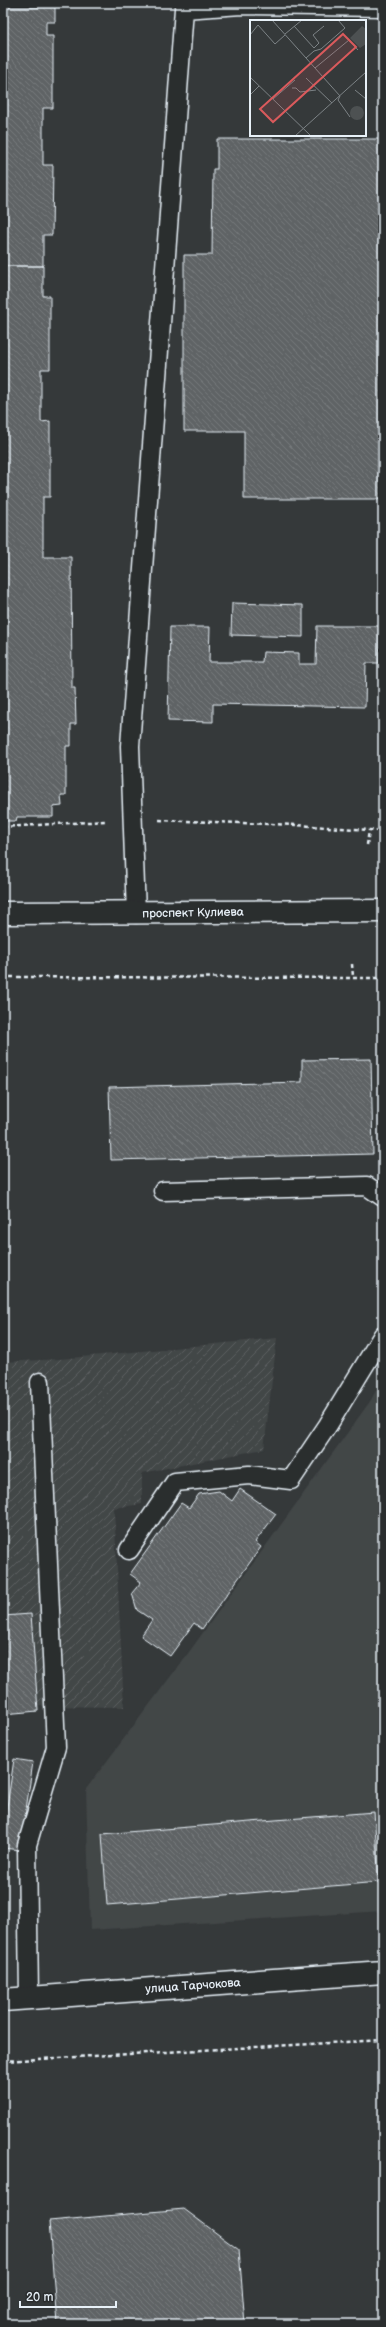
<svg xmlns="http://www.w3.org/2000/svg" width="386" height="2327" font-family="'Balsamiq Sans',sans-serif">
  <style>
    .built { fill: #424647 }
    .industrial { fill: url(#industrial-furrows) }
    .building { fill: url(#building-back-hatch); stroke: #e8f1f8 }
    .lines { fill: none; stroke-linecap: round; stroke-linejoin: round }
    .service-casing { stroke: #e8f1f8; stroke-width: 21 }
    .tertiary-casing { stroke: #e8f1f8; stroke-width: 25 }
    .secondary-casing { stroke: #e8f1f8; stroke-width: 25 }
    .path { stroke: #e8f1f8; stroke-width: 2.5; stroke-dasharray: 4 3; stroke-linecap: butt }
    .service { stroke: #2a2d2e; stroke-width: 18 }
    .tertiary { stroke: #2a2d2e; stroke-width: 22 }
    .secondary { stroke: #2a2d2e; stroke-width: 22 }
    .labels { text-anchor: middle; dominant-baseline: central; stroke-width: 3; stroke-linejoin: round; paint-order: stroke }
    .street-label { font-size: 12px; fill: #e8f1f8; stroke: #2a2d2e }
    .inset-road { fill: none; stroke: #7d8386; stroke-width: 1 }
    .view { fill: #da5a5c; fill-opacity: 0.15; stroke: #da5a5c; stroke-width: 2 }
    .inset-edge { fill: none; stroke: #e8f1f8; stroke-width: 2 }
  </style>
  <defs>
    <pattern id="industrial-furrows" width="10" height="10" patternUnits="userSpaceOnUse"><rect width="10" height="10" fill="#424647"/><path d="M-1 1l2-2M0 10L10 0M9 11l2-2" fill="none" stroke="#5d6162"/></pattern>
    <pattern id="building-back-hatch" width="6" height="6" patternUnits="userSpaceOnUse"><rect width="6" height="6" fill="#5f6365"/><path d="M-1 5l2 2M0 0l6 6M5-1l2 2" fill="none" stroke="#767a7c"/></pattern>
  </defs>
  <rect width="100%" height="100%" fill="#35393a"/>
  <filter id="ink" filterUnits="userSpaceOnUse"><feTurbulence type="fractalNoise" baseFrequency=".025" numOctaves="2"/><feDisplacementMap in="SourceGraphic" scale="8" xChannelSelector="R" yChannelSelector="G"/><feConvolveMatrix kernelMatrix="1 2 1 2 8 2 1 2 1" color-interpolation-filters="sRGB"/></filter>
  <g filter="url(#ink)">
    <path class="built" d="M383,1377V1911L90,1930L86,1789L189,1652L371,1400Z"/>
    <path class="industrial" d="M277,1338L264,1449L142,1473V1504L114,1508L124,1707L41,1706L3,1708V1362L60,1359Z"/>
    <path class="building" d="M3,7H55V22H46V36H53V108H43V165H53L52,235H43V266H3Z
      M217,139H383V499H244V431H184V255H212L213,169H217Z
      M3,266H43V296H50V369H41V422L50,421V497H43V557H71L72,688H75L76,724H71V746H66V795H61L62,806L53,807V817H17L16,821H3Z
      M232,603L303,605V637L231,635Z
      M317,626H380L379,663H366L365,707L213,704V722L168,721L170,627H210L209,662H262L263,652L299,653V664H316Z
      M371,1059L373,1154L111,1160L109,1087L302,1082V1060Z
      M240,1489L276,1514L255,1542L261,1547L202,1629L194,1623L170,1656L141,1636L152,1620L137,1610L132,1593L141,1582L130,1574L181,1503L189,1508L199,1494L219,1491L232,1501Z
      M31,1614L38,1711L3,1714V1616Z
      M14,1759L33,1762L20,1850L3,1848V1835Z
      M374,1812L379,1882L107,1905L102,1834Z
      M184,2209L239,2250L245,2324H57L49,2221Z"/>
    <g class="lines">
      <defs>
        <path id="service" d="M136,914L130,746L184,9L241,5L383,7
          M163,1191L367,1186L383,1197
          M129,1550L175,1482L249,1475L291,1480L328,1425L383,1335
          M29,1997L27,1845L56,1747L40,1382"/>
        <path id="tertiary" d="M3,2000L383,1972"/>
        <path id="secondary" d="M3,913L383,911"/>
      </defs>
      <use href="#service" class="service-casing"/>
      <use href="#tertiary" class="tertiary-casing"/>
      <use href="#secondary" class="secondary-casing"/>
      <path class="path" d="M159,820L297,825L383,831
        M3,827L106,821
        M367,845L369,830
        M352,964L353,977
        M3,977L383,978
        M3,2061L383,2040"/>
      <use href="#service" class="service"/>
      <use href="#tertiary" class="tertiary"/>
      <use href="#secondary" class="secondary"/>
    </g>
  </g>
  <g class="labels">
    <g class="street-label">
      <text transform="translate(193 913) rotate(-1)">проспект Кулиева</text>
      <text transform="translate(193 1986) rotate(-4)">улица Тарчокова</text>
    </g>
  </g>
  <g transform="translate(250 20)">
    <rect width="116" height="116" fill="#35393a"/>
    <path d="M112,6L116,9V24L110,28L100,18ZM100 93a7 7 0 1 1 14 0a7 7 0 1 1-14 0Z" fill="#4d5152"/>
    <path class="inset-road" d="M22,0L90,76M44,6L64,28L69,23L63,15L74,6M35,14L52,0M0,15L8,5L25,24L35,15M56,38L64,31L71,29L95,8L88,0M65,48L99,20L108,30M0,57L61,116M56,58L82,83M42,68H46L50,72L66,70M105,70L116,79M0,75L9,66M90,76L88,80L100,97M23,79L45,60M45,116L116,52"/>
    <path class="view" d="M93,14L106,27L23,102L10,89Z"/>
    <rect width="116" height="116" class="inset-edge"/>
  </g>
  <rect width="386" height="2327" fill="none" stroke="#2a2d2e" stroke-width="16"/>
  <rect x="8" y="8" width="370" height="2311" fill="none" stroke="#e8f1f8" stroke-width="1.5" filter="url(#ink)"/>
  <path d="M20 2301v6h96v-6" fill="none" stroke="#e8f1f8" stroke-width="2"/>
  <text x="26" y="2301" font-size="12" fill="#e8f1f8" stroke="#2a2d2e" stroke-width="3" paint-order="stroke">20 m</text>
</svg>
